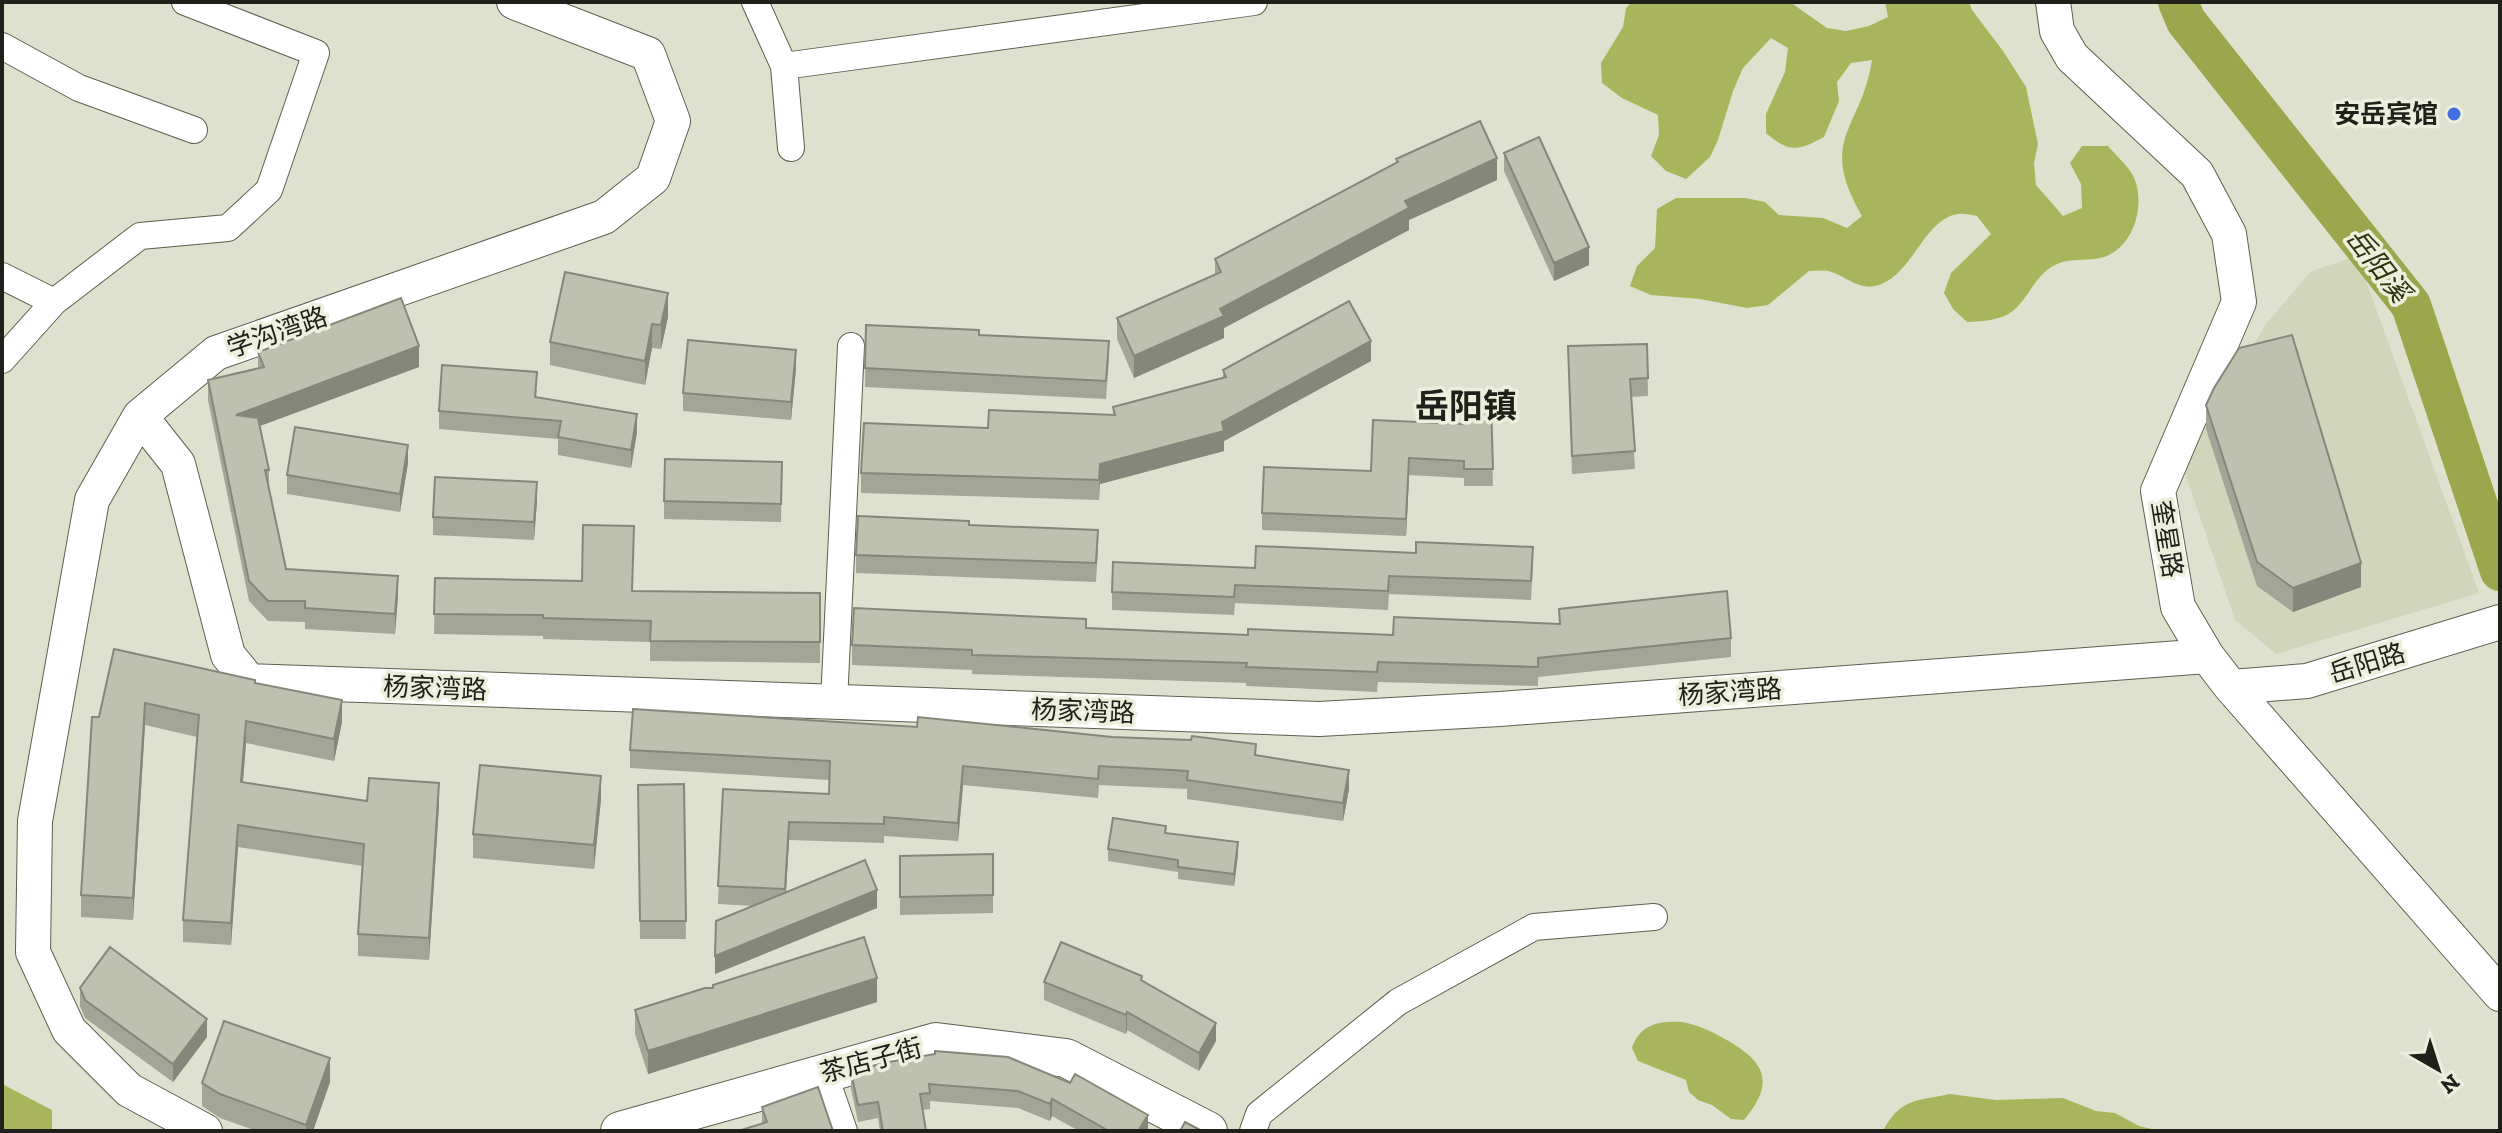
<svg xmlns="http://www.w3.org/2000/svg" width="2502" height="1133" font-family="'Zilla Slab','Noto Sans SC',serif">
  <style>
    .built { fill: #d1d6bb }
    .forest { fill: #a9b55c }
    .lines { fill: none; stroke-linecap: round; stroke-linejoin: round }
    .river { stroke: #9ba64d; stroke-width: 40 }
    .minor-casing { stroke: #5d604f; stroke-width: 28 }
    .tertiary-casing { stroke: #5d604f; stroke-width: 36 }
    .secondary-casing { stroke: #5d604f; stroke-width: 40 }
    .minor { stroke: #fff; stroke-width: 26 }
    .tertiary { stroke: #fff; stroke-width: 34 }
    .secondary { stroke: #fff; stroke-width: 38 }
    .wall { fill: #a3a696 }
    .shaded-wall { fill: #85877a }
    .building { fill: #bec1ae; stroke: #85877a; stroke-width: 2 }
    .poi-dot { fill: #446fe1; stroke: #ebefdb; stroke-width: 3 }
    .labels { text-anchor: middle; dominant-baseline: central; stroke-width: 7; stroke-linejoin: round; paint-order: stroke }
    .poi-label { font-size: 26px; font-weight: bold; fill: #1f2019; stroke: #ebefdb; text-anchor: end }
    .street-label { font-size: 26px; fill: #1f2019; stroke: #ebefdb }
    .water-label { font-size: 28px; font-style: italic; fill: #323610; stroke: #ebefdb }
    .district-label { font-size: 34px; font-weight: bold; fill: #1f2019; stroke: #ebefdb }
  </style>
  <rect width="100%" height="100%" fill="#dee1ce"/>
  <path class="built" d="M2357,256L2479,593L2276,654L2235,620L2182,464L2266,324L2311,271Z"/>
  <path class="forest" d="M1632,2H1790L1827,28L1846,31L1869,26L1888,17L1885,2H1969L1972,10L2003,51L2026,87L2038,144L2034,163L2036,185L2063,216L2082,208L2081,184L2070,163L2082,146H2108C2116,156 2131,168 2135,180C2145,208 2133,247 2104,257C2088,262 2071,257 2055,265C2035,275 2030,296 2014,310C2001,321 1983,321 1967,322L1953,309L1944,293L1951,273L1991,234L1977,216C1971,215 1964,213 1958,214C1923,219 1912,278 1875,286C1857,290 1843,274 1828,271C1822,270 1815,271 1809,271L1768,305L1747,308L1700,299L1651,295L1630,286L1637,266L1655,248L1657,209L1676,198H1745L1765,202L1779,215L1823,218L1847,228L1862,216C1817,138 1861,131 1872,60L1851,63L1837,82L1839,101L1824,137C1798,151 1789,153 1766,133V114L1785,72L1788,48L1771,38L1743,68L1733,91L1718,140L1710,157L1686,179L1666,171L1651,156L1659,135L1658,115L1622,98L1602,83L1601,63L1623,27L1626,8Z
    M1682,1022C1698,1025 1709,1030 1723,1038C1764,1060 1777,1081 1744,1120L1731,1119L1712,1105L1698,1100L1689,1092L1686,1080L1638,1061L1632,1048C1640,1024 1659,1021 1682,1022Z
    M2,1084L52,1110V1131H2Z
    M1950,1094L1996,1100L2063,1098L2096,1111L2115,1113L2139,1126L2160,1131H1883C1900,1098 1917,1101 1950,1094Z"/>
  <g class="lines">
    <path class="river" d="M2178,2L2186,21L2411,305L2500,571"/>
    <defs>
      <path id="minor" d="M755,2L784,66L791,148
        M2,46L79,88L194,130
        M784,66L1254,2
        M2,276L54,302
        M2,360L54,302L140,236L228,228L269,190L316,53L185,2
        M834,702L851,346
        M824,1073L844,1131
        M1253,1131L1259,1114L1398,1002L1534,927L1654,917"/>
      <path id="tertiary" d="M2053,2L2057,31L2072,57L2197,174L2229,234L2239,302L2158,491L2178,607L2207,656L2231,687L2500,994
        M140,416L178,464L228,655L249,681L1319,719L1500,709L2207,656
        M2231,687L2307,681L2500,622
        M205,1131L129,1090L69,1030L33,952L35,821L92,500L140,416L216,353L604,217L653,178L673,121L648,54L514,2"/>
      <path id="secondary" d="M620,1131L936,1042L1066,1058L1208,1131"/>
    </defs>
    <use href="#minor" class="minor-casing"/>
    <use href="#tertiary" class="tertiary-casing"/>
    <use href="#secondary" class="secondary-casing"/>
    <use href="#minor" class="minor"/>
    <use href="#tertiary" class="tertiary"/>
    <use href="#secondary" class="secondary"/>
  </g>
  <path class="wall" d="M1504,153L1589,265L1554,281L1504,171Z
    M1396,159L1497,180L1409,220V230L1224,328V338L1134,378L1117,339V318L1215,274V259L1396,163Z
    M668,317L661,349L652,348L645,385L550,365V342Z
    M866,325L1109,359L1106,399L865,387Z
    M1647,344L1648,396L1631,397L1635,469L1572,474L1568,346Z
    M258,352L419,367L259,426L269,470V487L286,569L398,596L395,634L305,629V622L268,621L249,601L208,400V380L258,369Z
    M1371,361L1224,441V451L1100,484L1099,500L861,493V473L988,428L1113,415V407L1223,378V370Z
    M796,368L791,420L683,411V393Z
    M537,390L536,397L637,432L631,468L558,455V439L439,429V411Z
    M1491,403L1493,486H1464V478L1409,475L1406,536L1262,530V513L1371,471L1463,424Z
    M2206,405L2361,587L2293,612L2257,586L2206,429Z
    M782,462L781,522L664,519V501Z
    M408,463L400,512L287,494V475Z
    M537,501L534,540L433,535V517Z
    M1098,549L1096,582L856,573V555Z
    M1416,553L1533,565L1531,600L1389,594L1388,610L1235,603L1234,615L1112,610V592L1255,568Z
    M435,578L633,591L820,593V663L650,661V642L543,639V636L434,634Z
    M1559,609L1731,638V657L1538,677V686L1378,682L1377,692L1246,686V683L972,674V670L852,665V645L1086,628L1248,635H1393L1559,624Z
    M114,649L255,683L342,722L334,761L246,743L243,782L367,801L439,805L429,960L358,956V934L363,866L238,847L231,945L183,942V920L197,737L145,725L133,920L81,917V895L99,717Z
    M630,750L1256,755L1349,789L1343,821L1187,799V789L1099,785L1098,798L963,785L958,841L884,836V843L789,840L786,893L877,908L715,974L754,906L718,904L723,789L829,794V780L630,768Z
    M684,784L686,939H640L638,785Z
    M601,799L594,869L473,858V834Z
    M1166,833L1238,854L1234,886L1178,879V872L1108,861V849Z
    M993,854V913L900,915V856Z
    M1142,980L1216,1041L1199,1071L1127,1030L1126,1034L1044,1000V982Z
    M80,988L207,1037L173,1082L85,1018L80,1006Z
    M713,988L877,1002L648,1074L635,1034V1010Z
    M935,1054L1148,1131H1079L1052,1116L1050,1121L1018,1108L930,1101V1109L923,1110L926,1131H880L878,1118L858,1122L851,1089V1072Z
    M330,1082L313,1131H257L220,1118L202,1106V1083Z
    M762,1107L833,1131L762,1124Z"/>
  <path class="shaded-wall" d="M1497,158V180L1409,220V230L1224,328V338L1134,378V356L1220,309L1405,201Z
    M1589,247V265L1554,281V263Z
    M668,293V317L661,349V325Z
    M652,324V348L645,385V361Z
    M1371,341V361L1224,441V451L1100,484L1099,500L1100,464L1222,422Z
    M419,346V367L236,435V415Z
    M796,350V368L791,420V402Z
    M637,414V432L631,468V450Z
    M408,445V463L400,512V494Z
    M1409,458V475L1406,536V519Z
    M537,482V501L534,540V522Z
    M2361,563V587L2293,612V588Z
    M398,576V596L395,634V614Z
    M342,700V722L334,761V739Z
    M145,703V725L133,920V898Z
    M246,721V743L241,804V782Z
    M963,766V785L958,841V823Z
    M1349,770V789L1343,821V803Z
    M601,776V799L594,869V845Z
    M439,783V805L429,960V938Z
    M789,822V840L785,907V889Z
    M238,825V847L231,945V923Z
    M1238,842V854L1234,886V874Z
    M877,890V908L715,974V956Z
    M877,978V1002L648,1074V1051Z
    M1127,1012V1030L1126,1034V1015Z
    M207,1019V1037L173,1082V1064Z
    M1216,1023V1041L1199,1071V1053Z
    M330,1058V1082L313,1131H306V1125Z
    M1052,1099V1116L1050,1121V1104Z
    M1148,1115V1131H1138Z"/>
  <path class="building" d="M1480,121L1497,158L1405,201L1409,208L1220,309L1224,316L1134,356L1117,318L1221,272L1215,259L1398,162L1396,159Z
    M1539,137L1589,247L1554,263L1504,153Z
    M565,272L668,293L661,325L652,324L645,361L550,342Z
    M401,298L419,346L236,415L258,418L269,470H265L286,569L398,576L395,614L305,608V601H268L249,581L208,380L264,367L258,352Z
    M1349,301L1371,341L1222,422L1224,431L1100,464L1099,480L861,473L864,423L988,428L989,410L1115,415L1113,407L1226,377L1223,370Z
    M866,325L979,330V335L1109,341L1106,381L865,368Z
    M2292,335L2361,563L2293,588L2257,562L2206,405L2214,388L2239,348Z
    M688,340L796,350L791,402L683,393Z
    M1647,344L1648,378L1630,379L1635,451L1572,456L1568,346Z
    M442,365L537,372L535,397L637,414L631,450L558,437L561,421L439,411Z
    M1491,403L1493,469H1464V461L1409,458L1406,519L1262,513L1264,467L1371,471L1373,420L1463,424V404Z
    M295,427L408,445L400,494L287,475Z
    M665,459L782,462L781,504L664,501Z
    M435,477L537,482L534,522L433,517Z
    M858,516L969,521V525L1098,530L1096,563L856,555Z
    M583,525L634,526L632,591L820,593V642L650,641L651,621L543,618V615L434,614L435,578L582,581Z
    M1416,542L1533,547L1531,581L1389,576L1388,591L1235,585L1234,597L1112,592L1113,562L1255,568L1256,546L1416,553Z
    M1727,591L1731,638L1538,658V667L1378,662L1377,672L1246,667L1247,663L972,655V650L852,645L854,608L1086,619V628L1248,635V629L1393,635L1394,617L1560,624L1559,609Z
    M114,649L255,680V683L342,700L334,739L246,721L241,782L367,801L369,778L439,783L429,938L358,934L364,844L238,825L231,923L183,920L199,715L145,703L133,898L81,895L92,717H99Z
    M633,709L917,727L918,717L1112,737L1191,740L1192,736L1256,744L1255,755L1349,770L1343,803L1187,780L1188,771L1099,766L1098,779L963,766L958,823L884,817V824L789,822L785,889L718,886L723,789L829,794L830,761L630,750Z
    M480,765L601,776L594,845L473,834Z
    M684,784L686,921H640L638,785Z
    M1113,818L1166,826L1165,833L1238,842L1234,874L1178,867V860L1108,849Z
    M993,854V895L900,897V856Z
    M865,860L877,890L715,956L716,921Z
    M864,937L877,978L648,1051L635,1010L705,988H713V985Z
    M1061,942L1142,976L1141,980L1216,1023L1199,1053L1127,1012L1126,1015L1044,982Z
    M110,947L207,1019L173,1064L85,1000L80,988Z
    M224,1021L330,1058L306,1125L220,1094L202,1083Z
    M935,1051L1008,1057L1070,1083L1075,1074L1148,1115L1138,1131H1109L1052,1099L1050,1104L1018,1091L929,1084L930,1093L920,1094L926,1131H883L878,1102L858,1105L851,1072L883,1063L935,1054Z
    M818,1087L833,1131H738L767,1122L762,1107Z
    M1185,1122L1202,1131H1180Z"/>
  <circle class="poi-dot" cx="2454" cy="114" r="8"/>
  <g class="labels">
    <g class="poi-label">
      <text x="2438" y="114">安岳宾馆</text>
    </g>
    <g class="street-label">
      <text transform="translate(277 332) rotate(-19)">学沟湾路</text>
      <text transform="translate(2167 539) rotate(81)">奎星路</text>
      <text transform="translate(2367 663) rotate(-17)">岳阳路</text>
      <text transform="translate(435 688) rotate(2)">杨家湾路</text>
      <text transform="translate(1730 692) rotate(-4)">杨家湾路</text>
      <text transform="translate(1083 711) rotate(2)">杨家湾路</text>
      <text transform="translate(871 1060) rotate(-15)">茶店子街</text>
    </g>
    <g class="water-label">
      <text transform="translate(2378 265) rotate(52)">岳阳溪</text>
    </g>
    <g class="district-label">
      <text x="1466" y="406">岳阳镇</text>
    </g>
  </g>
  <rect width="2502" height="1133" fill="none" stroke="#1f2019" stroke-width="8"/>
  <g transform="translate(2438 1069) rotate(141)" stroke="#ebefdb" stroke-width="6" paint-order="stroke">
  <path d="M0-6L14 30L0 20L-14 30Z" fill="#1f2019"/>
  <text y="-12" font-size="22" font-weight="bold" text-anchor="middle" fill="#1f2019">N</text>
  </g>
</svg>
